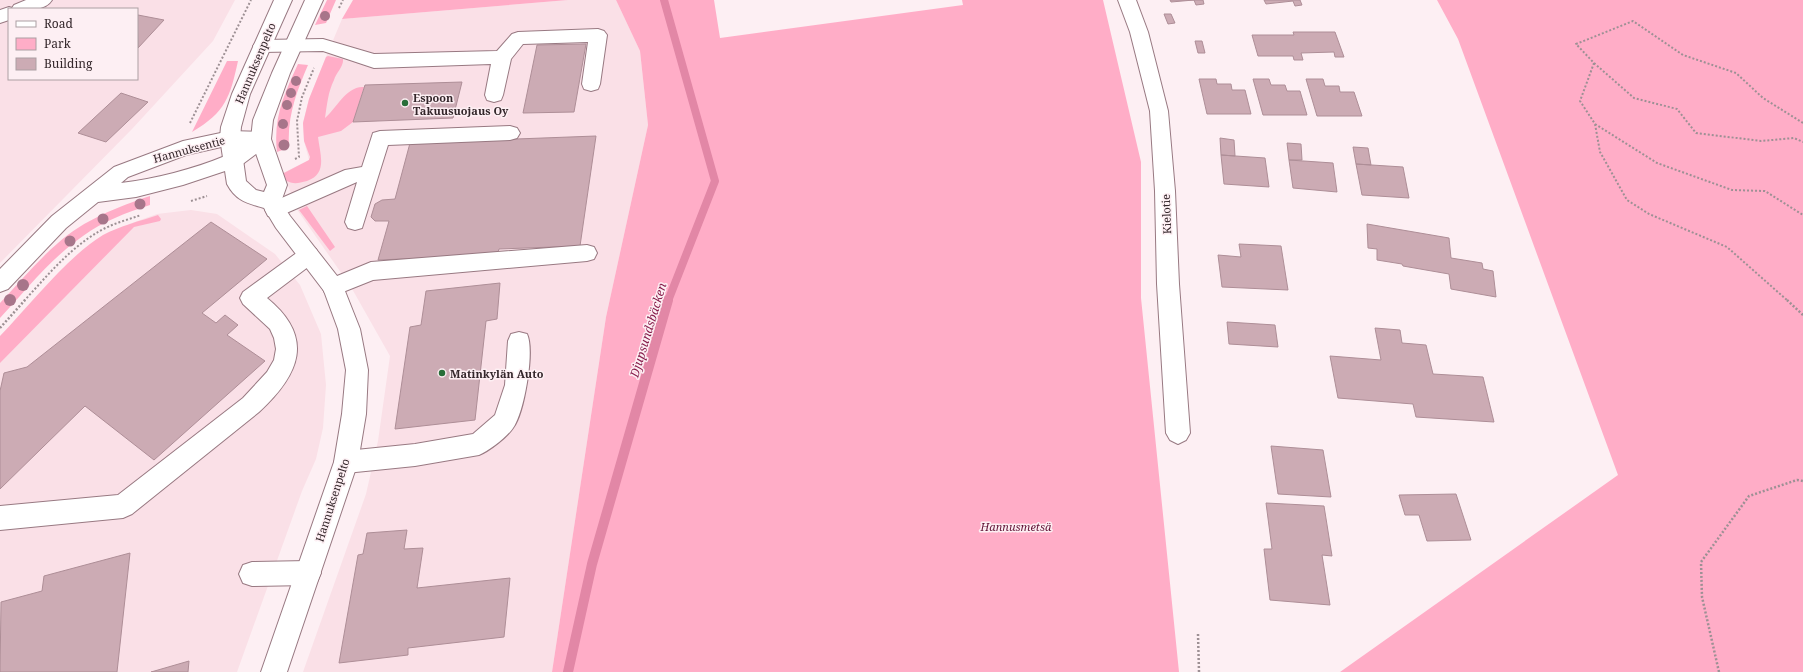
<svg xmlns="http://www.w3.org/2000/svg" width="1803" height="672" font-family="'Noto Serif',serif">
  <style>
    .built { fill: #fae0e7; fill-rule: evenodd }
    .green { fill: #ffadc7 }
    .lines { fill: none; stroke-linecap: round; stroke-linejoin: round }
    .stream-far1 { stroke: #e287a6; stroke-width: 8 }
    .stream { stroke: #e287a6; stroke-width: 10 }
    .building { fill: #ccabb4; stroke: #ae8e97 }
    .minor-casing { stroke: #987982; stroke-width: 2 }
    .major-casing { stroke: #987982; stroke-width: 2 }
    .path-far1 { stroke: #9d9094; stroke-width: 2; stroke-dasharray: 2 2; stroke-linecap: butt }
    .path { stroke: #9d9094; stroke-width: 2.5; stroke-dasharray: 2 2; stroke-linecap: butt }
    .minor { fill: #fff; fill-rule: evenodd }
    .major { fill: #fff; fill-rule: evenodd }
    .tree { fill: #a7758a }
    .poi-dot { fill: #286e39; stroke: #fdeff3; stroke-width: 1.5 }
    .labels { text-anchor: middle; dominant-baseline: central; stroke-width: 3; stroke-linejoin: round; paint-order: stroke }
    .street-label { font-size: 11px; fill: #33262a; stroke: #fdeff3 }
    .poi-label { font-size: 11px; font-weight: bold; fill: #33262a; stroke: #fdeff3; text-anchor: start }
    .park-label { font-size: 11px; font-style: italic; fill: #611135; stroke: #fdeff3 }
    .water-label { font-size: 12px; font-style: italic; fill: #871d4c; stroke: #fdeff3 }
  </style>
  <rect width="100%" height="100%" fill="#fdeff3"/>
  <path class="built" d="M0,0H235L213,41L132,129L0,263ZM9,9H137V79H9Z
    M568,0H616L640,51L648,125L606,317L552,672H303L366,494L378,441L390,356L351,287L298,211L283,173L309,160L304,141L303,123L309,99L326,57L342,19Z
    M191,210L217,214L275,254L300,285L321,334L326,385L323,428L316,459L302,491L237,672H0V360L129,224L157,214Z"/>
  <path class="green" d="M327,0H336L326,23L315,25Z
    M353,0H568L342,19Z
    M616,0H714L720,38L963,5L962,0H1103L1141,162V298L1179,672H552L606,317L648,125L640,51Z
    M1437,0H1803V672H1340L1618,475L1458,39Z
    M328,56L343,59C344,66 336,73 334,80C328,92 327,105 325,118C336,109 347,85 364,87L353,122L341,131L318,137C320,154 328,174 307,181C298,183 294,185 285,180L283,175L284,173L309,160L310,157L304,141L303,123L309,99L326,57Z
    M227,61H238C230,97 226,112 192,132Z
    M298,64L308,65C297,91 287,116 289,146L288,148L277,152C273,118 284,94 298,64Z
    M150,196V205C126,213 103,221 83,236C51,258 26,290 0,318V303C19,283 37,261 58,243C84,220 117,207 150,196Z
    M307,206L335,247L330,251L299,210Z
    M158,215L161,219L160,221L134,227L0,363V336C30,305 67,257 103,235C120,226 140,221 158,215Z"/>
  <g class="lines">
    <path class="stream-far1" d="M664,0L715,181L668,301"/>
    <path class="stream" d="M568,672L592,564L668,300"/>
  </g>
  <path class="building" d="M1170,0H1203L1204,4L1196,5L1194,0L1171,2Z
    M1264,0H1300L1302,5L1295,6L1293,1L1266,4Z
    M1164,14H1171L1175,23L1168,24Z
    M138,15L164,20L138,48L137,16Z
    M1293,32H1335L1344,57H1335L1334,52L1301,53L1303,60H1294L1293,56H1258L1252,35H1294Z
    M1195,41H1202L1205,53H1198Z
    M586,44L574,112L523,113L537,45Z
    M1199,79H1216L1217,84H1231L1232,90H1245L1251,114H1207Z
    M1253,79H1269L1271,85H1285L1287,91H1300L1307,115H1263Z
    M1306,79H1323L1325,86H1339L1340,92H1354L1362,116H1317Z
    M462,82L453,118L353,122L365,85Z
    M121,93L148,102L106,142L78,133Z
    M596,136L580,246L499,249L497,255L378,260L389,221H375L371,217L375,204L382,200L395,199L410,143Z
    M1220,138L1234,140L1235,156L1221,155Z
    M1287,143L1301,144L1302,160H1289Z
    M1353,147L1368,148L1371,165L1356,164Z
    M1221,155L1265,158L1269,187L1224,184Z
    M1289,160L1333,163L1337,192L1293,188Z
    M1356,164L1403,167L1409,198L1362,195Z
    M211,222L267,259L202,313L216,323L225,315L238,325L227,335L265,361L154,460L85,406L0,489V391L4,373L27,367Z
    M1367,224L1449,238L1451,258L1482,263L1483,269L1493,271L1496,297L1451,289L1449,274L1403,266L1402,264L1377,260V249L1368,248Z
    M1239,244L1281,246L1288,290L1222,287L1218,255L1241,257Z
    M500,283L497,319L486,321L475,420L395,429L410,327L421,325L426,291Z
    M1227,322L1275,325L1278,347L1229,344Z
    M1375,328L1400,330L1402,343L1426,345L1433,374L1483,377L1494,422L1416,417L1413,404L1338,398L1330,356L1381,360Z
    M1271,446L1323,450L1331,497L1278,494Z
    M1456,494L1471,540L1427,541L1419,515H1405L1399,495Z
    M1266,503L1324,506L1332,556L1322,555L1330,605L1270,600L1264,549H1272Z
    M407,530L404,549L423,548L417,588L510,578L504,637L408,648V655L339,663L358,555L363,554L367,533Z
    M130,553L117,672H0L1,602L42,591L44,576Z
    M189,661L188,672H151Z"/>
  <g class="lines">
    <defs>
      <path id="minor" d="M26,0H52C44,13 22,9 9,9V20L0,23V10L9,7L12,8L14,5Z
        M1118,0H1136L1148,32L1168,111L1175,191L1179,284L1190,433L1186,440L1178,444L1170,440L1166,433L1157,284L1155,191L1150,111L1130,32Z
        M598,29L604,31L607,35L600,84L598,89L591,91L584,89L582,84L588,42L523,44L511,59L503,95L501,100L494,102L487,100L485,95L491,64L374,68L323,51L262,52L256,50L253,46L256,42L262,40L323,39L374,54L497,51L512,34L518,32Z
        M510,126L517,128L520,133L517,138L510,140L388,145L362,228L355,230L348,228L345,222L357,182L275,218L268,216L265,210L268,204L345,170L362,167L373,133L380,131Z
        M230,131L261,132L268,134L271,139L268,144L257,146L259,149L256,154L240,166L183,185L136,197L98,202L66,228L8,289L0,292V269L52,216L114,167L183,141ZM230,145L240,146C235,149 230,154 225,156C194,169 154,179 121,183L128,177L186,155Z
        M587,245L594,247L597,253L594,259L587,261L373,280L333,296L325,293L322,287L325,281L371,262Z
        M309,246L316,249L319,255L316,261L267,298C316,338 299,375 259,412L132,514L123,518L0,530V506L118,495L243,398L267,372L274,360L276,349L274,338L270,329L243,304L240,298L243,292L302,249Z
        M519,332L527,334C535,351 524,413 513,428C507,437 489,451 479,455L415,466L346,473L338,470L334,462L338,454L346,451L415,444L473,434L495,415L505,385L508,341L511,334Z
        M308,561L317,564L321,573L317,582L308,585L252,586L243,583L239,574L243,565L252,562Z"/>
      <path id="major" d="M274,0H292L250,94L241,127L240,138L246,181L256,190L264,192L267,185L251,139L253,120L272,73L305,0H323L290,73L273,120L271,139L287,185L281,202L290,216L341,281L360,329L368,370L366,414L358,462L287,672H261L334,462L342,414L346,370L338,329L324,291L276,228L264,208C247,203 236,201 227,184L220,138L221,127L232,94Z"/>
    </defs>
    <use href="#minor" class="minor-casing"/>
    <use href="#major" class="major-casing"/>
    <path class="path-far1" d="M339,8L343,0
      M1594,63L1634,98L1677,109L1696,133L1761,141L1794,138L1803,142
      M190,123L251,0
      M1803,123L1763,98L1736,73L1683,55L1633,21L1576,44L1594,63L1580,101L1595,124L1657,163L1732,190L1765,191L1803,215
      M1595,124L1600,152L1627,200L1649,214L1727,247L1788,301
      M295,159L299,157L297,121L302,97L314,68
      M191,201L207,196
      M24,301C46,277 69,249 98,232C111,224 127,220 141,215"/>
    <path class="path" d="M1787,300L1803,315
      M0,328L25,300
      M1198,634L1199,672
      M1719,672L1702,597L1701,562L1749,496L1797,480L1803,481"/>
    <use href="#minor" class="minor"/>
    <use href="#major" class="major"/>
  </g>
  <g class="tree">
    <circle cx="325" cy="16" r="5"/>
    <circle cx="296" cy="81" r="5"/>
    <circle cx="291" cy="93" r="5"/>
    <circle cx="287" cy="105" r="5"/>
    <circle cx="283" cy="124" r="5"/>
    <circle cx="284" cy="145" r="5.5"/>
    <circle cx="140" cy="204" r="5.5"/>
    <circle cx="103" cy="219" r="5.5"/>
    <circle cx="70" cy="241" r="5.5"/>
    <circle cx="23" cy="285" r="6"/>
    <circle cx="10" cy="300" r="6"/>
  </g>
  <g class="poi-dot">
    <circle cx="405" cy="103" r="4"/>
    <circle cx="442" cy="373" r="4"/>
  </g>
  <g class="labels">
    <g class="street-label">
      <text transform="translate(255 63) rotate(-67)">Hannuksenpelto</text>
      <text transform="translate(189 149) rotate(-15)">Hannuksentie</text>
      <text transform="translate(1166 214) rotate(-92)">Kielotie</text>
      <text transform="translate(332 500) rotate(-72)">Hannuksenpelto</text>
    </g>
    <g class="poi-label">
      <text x="413" y="97">Espoon<tspan x="413" dy="13">Takuusuojaus Oy</tspan></text>
      <text x="450" y="373">Matinkylän Auto</text>
    </g>
    <g class="park-label">
      <text x="1016" y="526">Hannusmetsä</text>
    </g>
    <g class="water-label">
      <text transform="translate(648 330) rotate(-73)">Djupsundsbäcken</text>
    </g>
  </g>
  <rect x="8" y="8" width="130" height="72" fill="#fdeff3" stroke="#ac9fa3"/>
  <rect x="16" y="21" width="20" height="6" fill="#ffffff" stroke="#ac9fa3"/>
  <text x="44" y="28" font-size="12" fill="#33262a">Road</text>
  <rect x="16" y="38" width="20" height="12" fill="#ffadc7" stroke="#ac9fa3"/>
  <text x="44" y="48" font-size="12" fill="#33262a">Park</text>
  <rect x="16" y="58" width="20" height="12" fill="#ccabb4" stroke="#ac9fa3"/>
  <text x="44" y="68" font-size="12" fill="#33262a">Building</text>
</svg>
